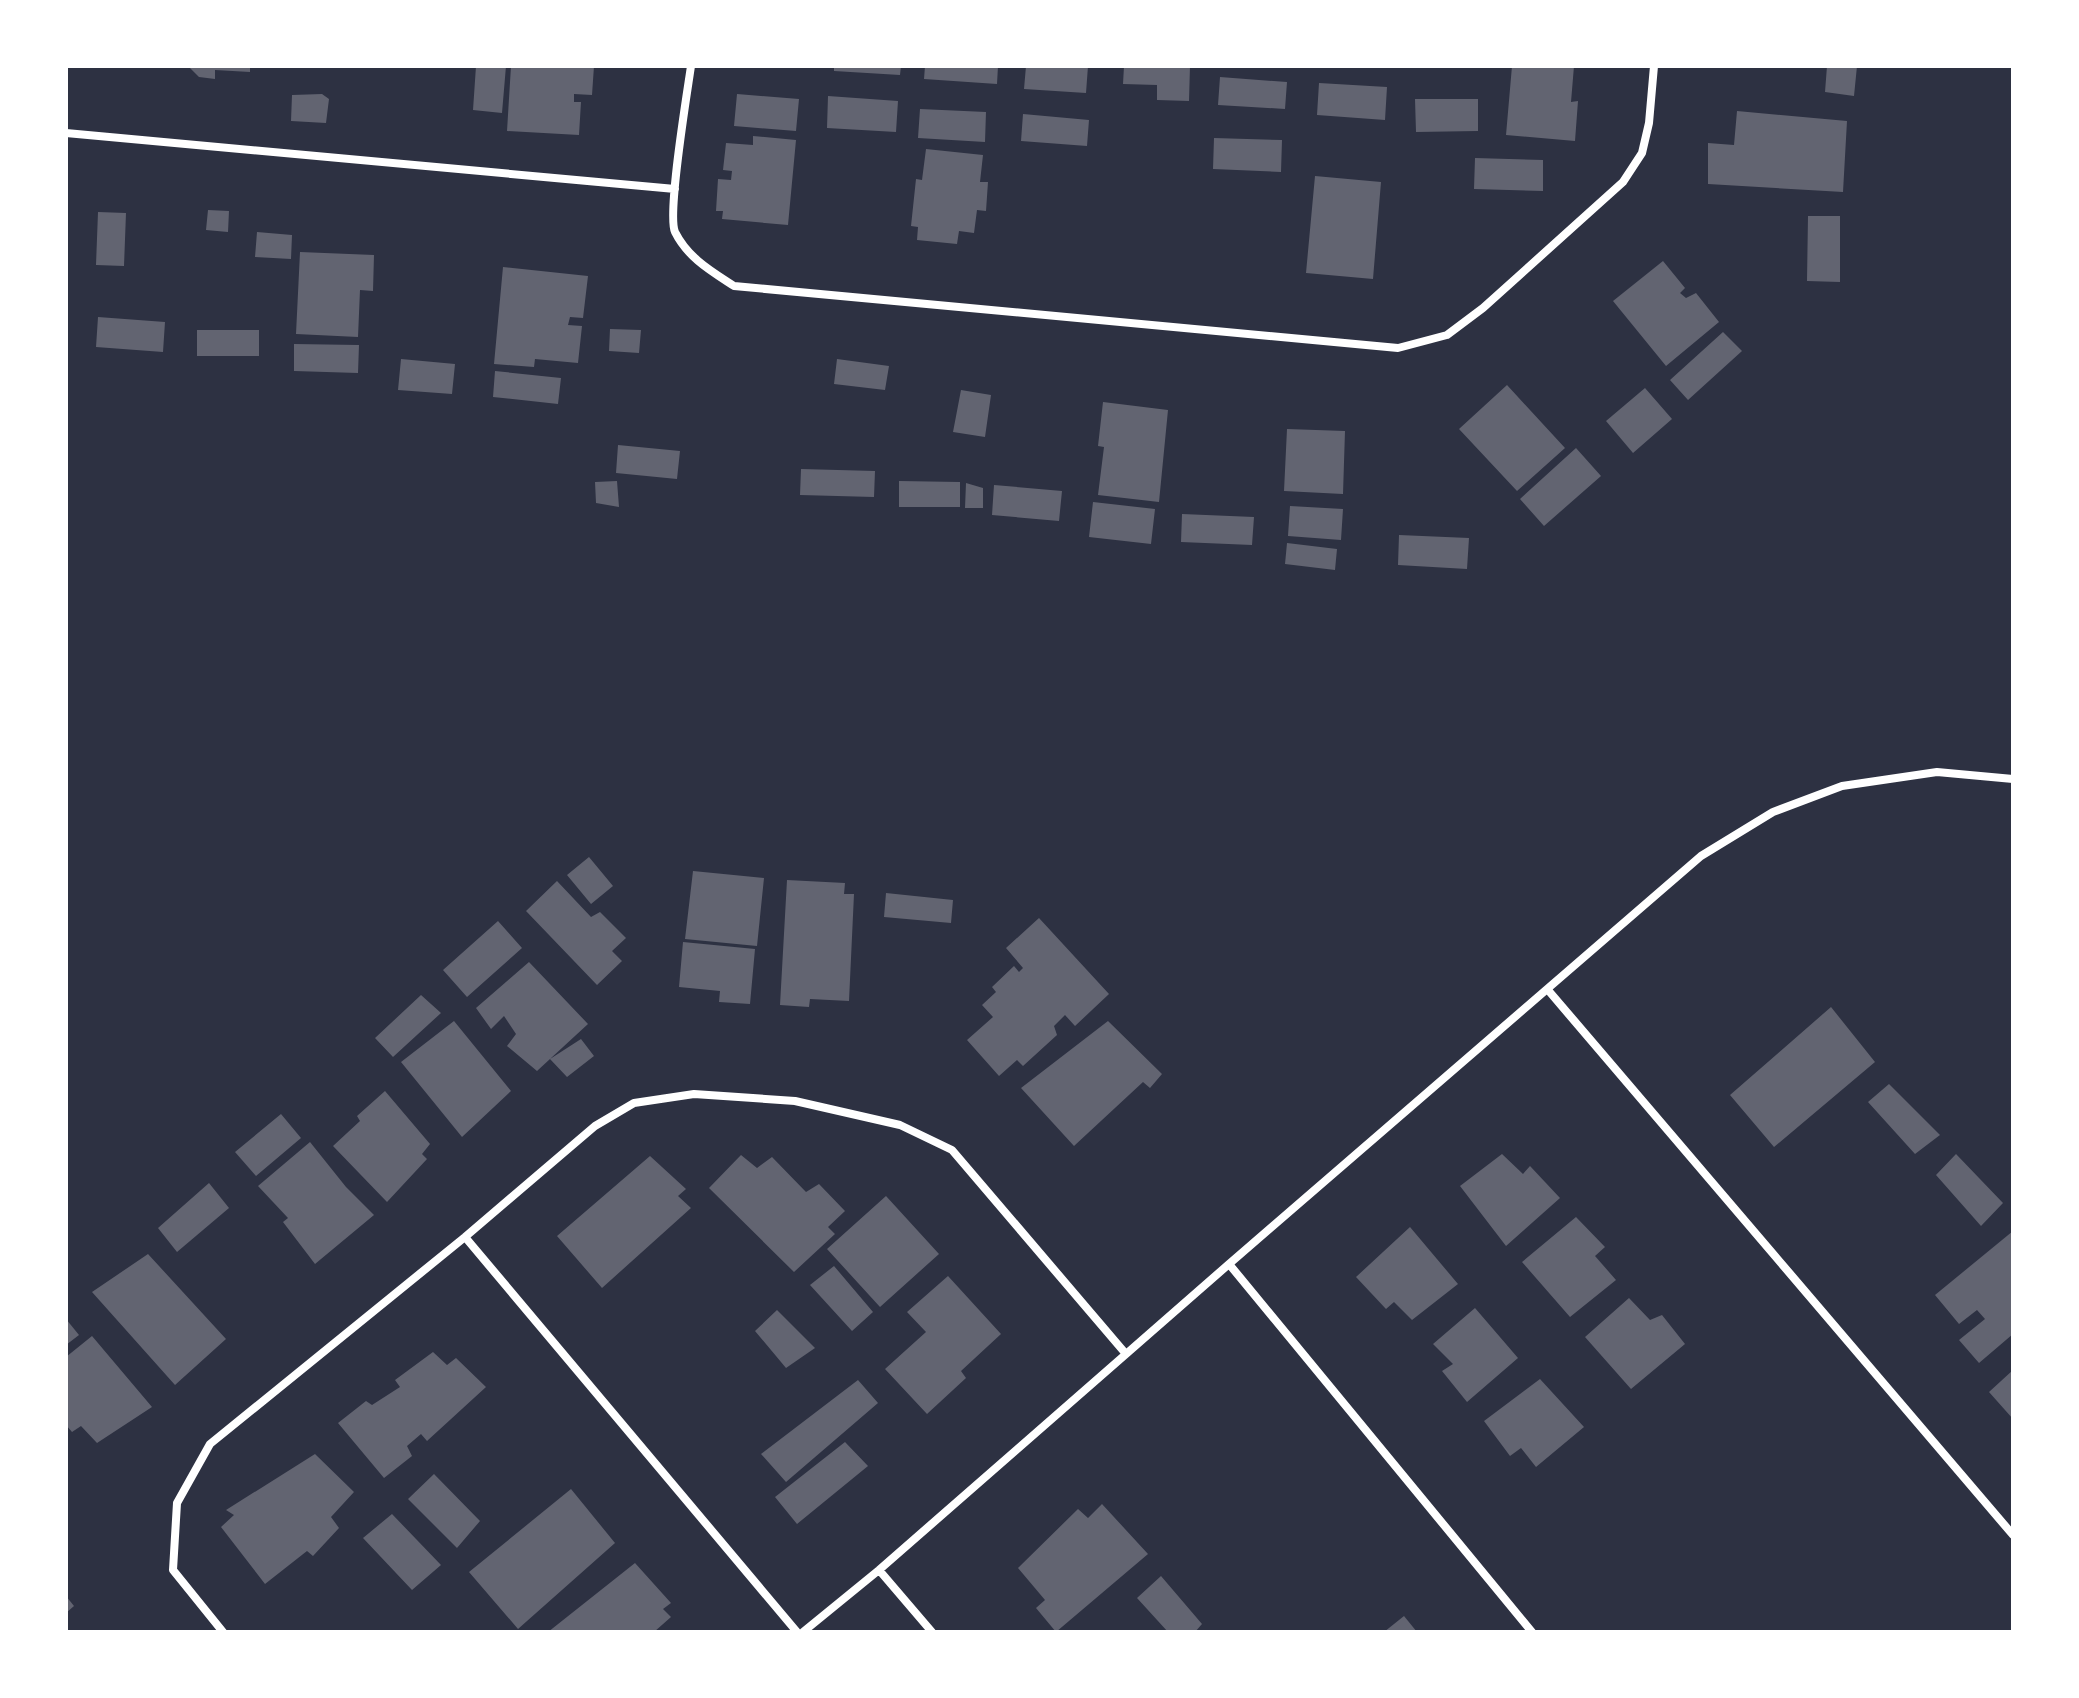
<svg xmlns="http://www.w3.org/2000/svg" width="2079" height="1698" font-family="Inter,sans-serif">
  <style>
    .building { fill: #626471 }
    .lines { fill: none; stroke-linecap: round; stroke-linejoin: round }
    .minor { stroke: #fff; stroke-width: 8 }
  </style>
  <rect width="100%" height="100%" fill="#2d3142"/>
  <path class="building" d="M188,66H250V72L215,70V79L199,77Z
    M476,66H506L502,113L473,110Z
    M511,66H594L592,95L574,94V102H581L579,135L507,131Z
    M834,66H901L900,75L834,71Z
    M925,66H998L997,84L924,79Z
    M1026,66H1088L1086,93L1024,89Z
    M1124,66H1190L1189,101L1157,100V85L1123,84Z
    M1512,66H1574L1571,102L1578,101L1575,141L1506,135Z
    M1827,66H1857L1854,96L1825,92Z
    M1220,77L1287,82L1285,109L1218,105Z
    M1319,83L1387,87L1385,120L1317,115Z
    M322,94L329,99L326,123L291,121L292,95Z
    M737,94L799,99L796,131L734,126Z
    M828,96L898,101L896,132L827,128Z
    M1415,99H1478V131L1416,132Z
    M920,109L986,112L985,142L918,138Z
    M1737,111L1847,121L1843,192L1708,184V143L1734,145Z
    M1023,114L1089,120L1087,146L1021,141Z
    M753,136L796,140L788,225L722,219L723,211H716L718,179L731,180L732,171L723,170L726,143L753,145Z
    M1214,138L1282,140L1281,172L1213,169Z
    M926,149L983,155L980,182H988L986,211L977,210L974,233L959,231L957,244L917,240L918,227L911,226L916,179L922,180Z
    M1475,158L1543,160V191L1474,189Z
    M1315,176L1381,182L1373,279L1306,273Z
    M208,210L229,211L228,232L206,230Z
    M98,212L126,213L124,266L96,265Z
    M1808,216H1840V282L1807,281Z
    M257,232L292,235L291,259L255,257Z
    M300,252L374,255L373,291L360,290L358,337L296,334Z
    M1663,261L1685,288L1680,293L1686,298L1696,293L1719,322L1666,366L1613,301Z
    M503,267L588,276L583,318L570,317L568,325L582,326L578,363L535,359L534,367L494,364Z
    M98,317L165,322L163,352L96,347Z
    M610,329L641,330L639,353L609,351Z
    M197,330H259V356H197Z
    M1723,332L1742,351L1688,400L1670,380Z
    M294,344L359,345L358,373L294,371Z
    M401,359L455,364L452,394L398,390Z
    M837,359L889,366L885,390L834,384Z
    M495,371L561,378L558,404L493,397Z
    M1507,385L1565,448L1517,491L1459,429Z
    M1645,388L1672,419L1633,453L1606,421Z
    M961,390L991,395L985,437L953,432Z
    M1103,402L1168,410L1159,502L1098,495L1104,447L1098,446Z
    M1287,429L1345,431L1343,494L1284,491Z
    M618,445L680,451L677,479L616,473Z
    M1576,448L1601,476L1544,526L1520,499Z
    M801,469L875,471L874,497L800,495Z
    M617,481L619,507L596,503L595,482Z
    M899,481L960,482V507H899Z
    M966,483L983,488V508H965Z
    M994,485L1062,491L1059,521L992,515Z
    M1093,502L1155,509L1151,544L1089,537Z
    M1290,506L1343,509L1341,540L1288,536Z
    M1182,514L1254,517L1252,545L1181,542Z
    M1399,535L1469,538L1467,569L1398,565Z
    M1287,543L1337,549L1335,570L1285,564Z
    M589,857L613,886L591,904L567,875Z
    M693,871L764,878L757,946L685,939Z
    M787,880L845,883L844,894H854L849,1001L810,999L809,1007L780,1005Z
    M557,881L591,917L600,912L626,938L612,951L622,961L597,985L526,911Z
    M886,893L953,900L951,923L884,917Z
    M1039,918L1109,994L1075,1026L1065,1015L1054,1026L1057,1035L1023,1066L1017,1060L999,1076L967,1040L993,1017L982,1005L996,992L992,987L1014,966L1019,972L1023,968L1006,948Z
    M498,921L522,948L467,997L443,970Z
    M683,942L755,949L750,1004L719,1002L720,991L679,987Z
    M529,962L588,1024L550,1059L581,1039L594,1056L567,1077L550,1059L537,1071L507,1046L516,1034L504,1016L491,1029L476,1008Z
    M421,995L441,1013L393,1057L375,1038Z
    M1831,1007L1875,1062L1774,1147L1730,1095Z
    M454,1021L511,1091L462,1137L401,1062Z
    M1108,1021L1162,1074L1150,1088L1143,1082L1074,1146L1021,1088Z
    M1889,1084L1940,1135L1915,1154L1868,1102Z
    M385,1091L430,1144L422,1154L427,1159L387,1202L333,1146L360,1121L357,1116Z
    M281,1114L301,1138L256,1176L235,1152Z
    M310,1142L346,1187L374,1215L315,1264L283,1222L288,1218L258,1186Z
    M1502,1154L1523,1174L1530,1166L1560,1198L1506,1246L1460,1186Z
    M1956,1154L2003,1203L1981,1226L1936,1175Z
    M741,1155L757,1168L772,1157L806,1192L819,1184L845,1211L828,1227L835,1234L794,1272L709,1188Z
    M650,1156L686,1189L678,1196L691,1208L602,1288L557,1236Z
    M209,1183L229,1208L177,1252L158,1228Z
    M886,1196L939,1254L880,1307L827,1249Z
    M1576,1217L1605,1247L1595,1256L1616,1280L1570,1317L1522,1262Z
    M1410,1227L1458,1284L1412,1320L1394,1302L1386,1309L1356,1277Z
    M2013,1231V1334L1979,1363L1959,1340L1985,1319L1977,1310L1959,1324L1935,1295Z
    M148,1254L226,1339L175,1385L92,1292Z
    M834,1266L873,1312L852,1331L810,1285Z
    M948,1276L1001,1334L961,1371L966,1378L927,1414L885,1369L926,1332L907,1312Z
    M1629,1298L1650,1320L1662,1315L1685,1344L1631,1389L1585,1337Z
    M1475,1308L1518,1358L1467,1402L1442,1371L1453,1364L1433,1344Z
    M777,1310L815,1348L786,1368L755,1331Z
    M66,1319L79,1335L66,1345Z
    M92,1336L152,1407L97,1443L81,1426L72,1432L66,1425V1357Z
    M433,1352L447,1365L456,1358L486,1387L427,1441L421,1434L407,1446L412,1456L384,1478L338,1423L366,1401L372,1405L400,1387L395,1380Z
    M2013,1370V1419L1989,1392Z
    M1540,1379L1584,1427L1536,1467L1521,1448L1510,1456L1484,1421Z
    M858,1380L878,1403L786,1482L761,1454Z
    M845,1442L868,1466L797,1524L775,1497Z
    M315,1454L354,1492L331,1517L339,1528L313,1556L307,1551L265,1584L221,1527L234,1515L226,1510Z
    M434,1474L480,1521L457,1548L408,1499Z
    M571,1489L615,1543L518,1629L469,1572Z
    M1102,1504L1148,1554L1056,1632L1036,1608L1045,1600L1018,1568L1078,1509L1088,1518Z
    M392,1514L441,1565L412,1590L363,1538Z
    M635,1563L671,1603L663,1609L671,1617L654,1632H548Z
    M1161,1576L1202,1624L1195,1632H1168L1137,1598Z
    M66,1596L74,1606L66,1613Z
    M1404,1616L1417,1632H1384Z"/>
  <g class="lines">
    <path class="minor" d="M691,66C687,94 667,214 675,232C688,258 711,271 734,286L1398,348L1447,335L1483,308L1623,182L1642,153L1649,123L1654,66
      M66,133L675,189
      M1548,990L2013,1535
      M465,1237L797,1632
      M1229,1264L1532,1632
      M879,1570L932,1632
      M223,1632L173,1570L177,1503L210,1444L465,1237L595,1126L634,1103L694,1094L795,1101L900,1125L952,1150L1126,1354
      M803,1632L879,1570L1229,1264L1701,856L1773,812L1842,786L1937,772L2013,779"/>
  </g>
  <rect width="2079" height="1698" fill="none" stroke="#ffffff" stroke-width="136"/>
</svg>
